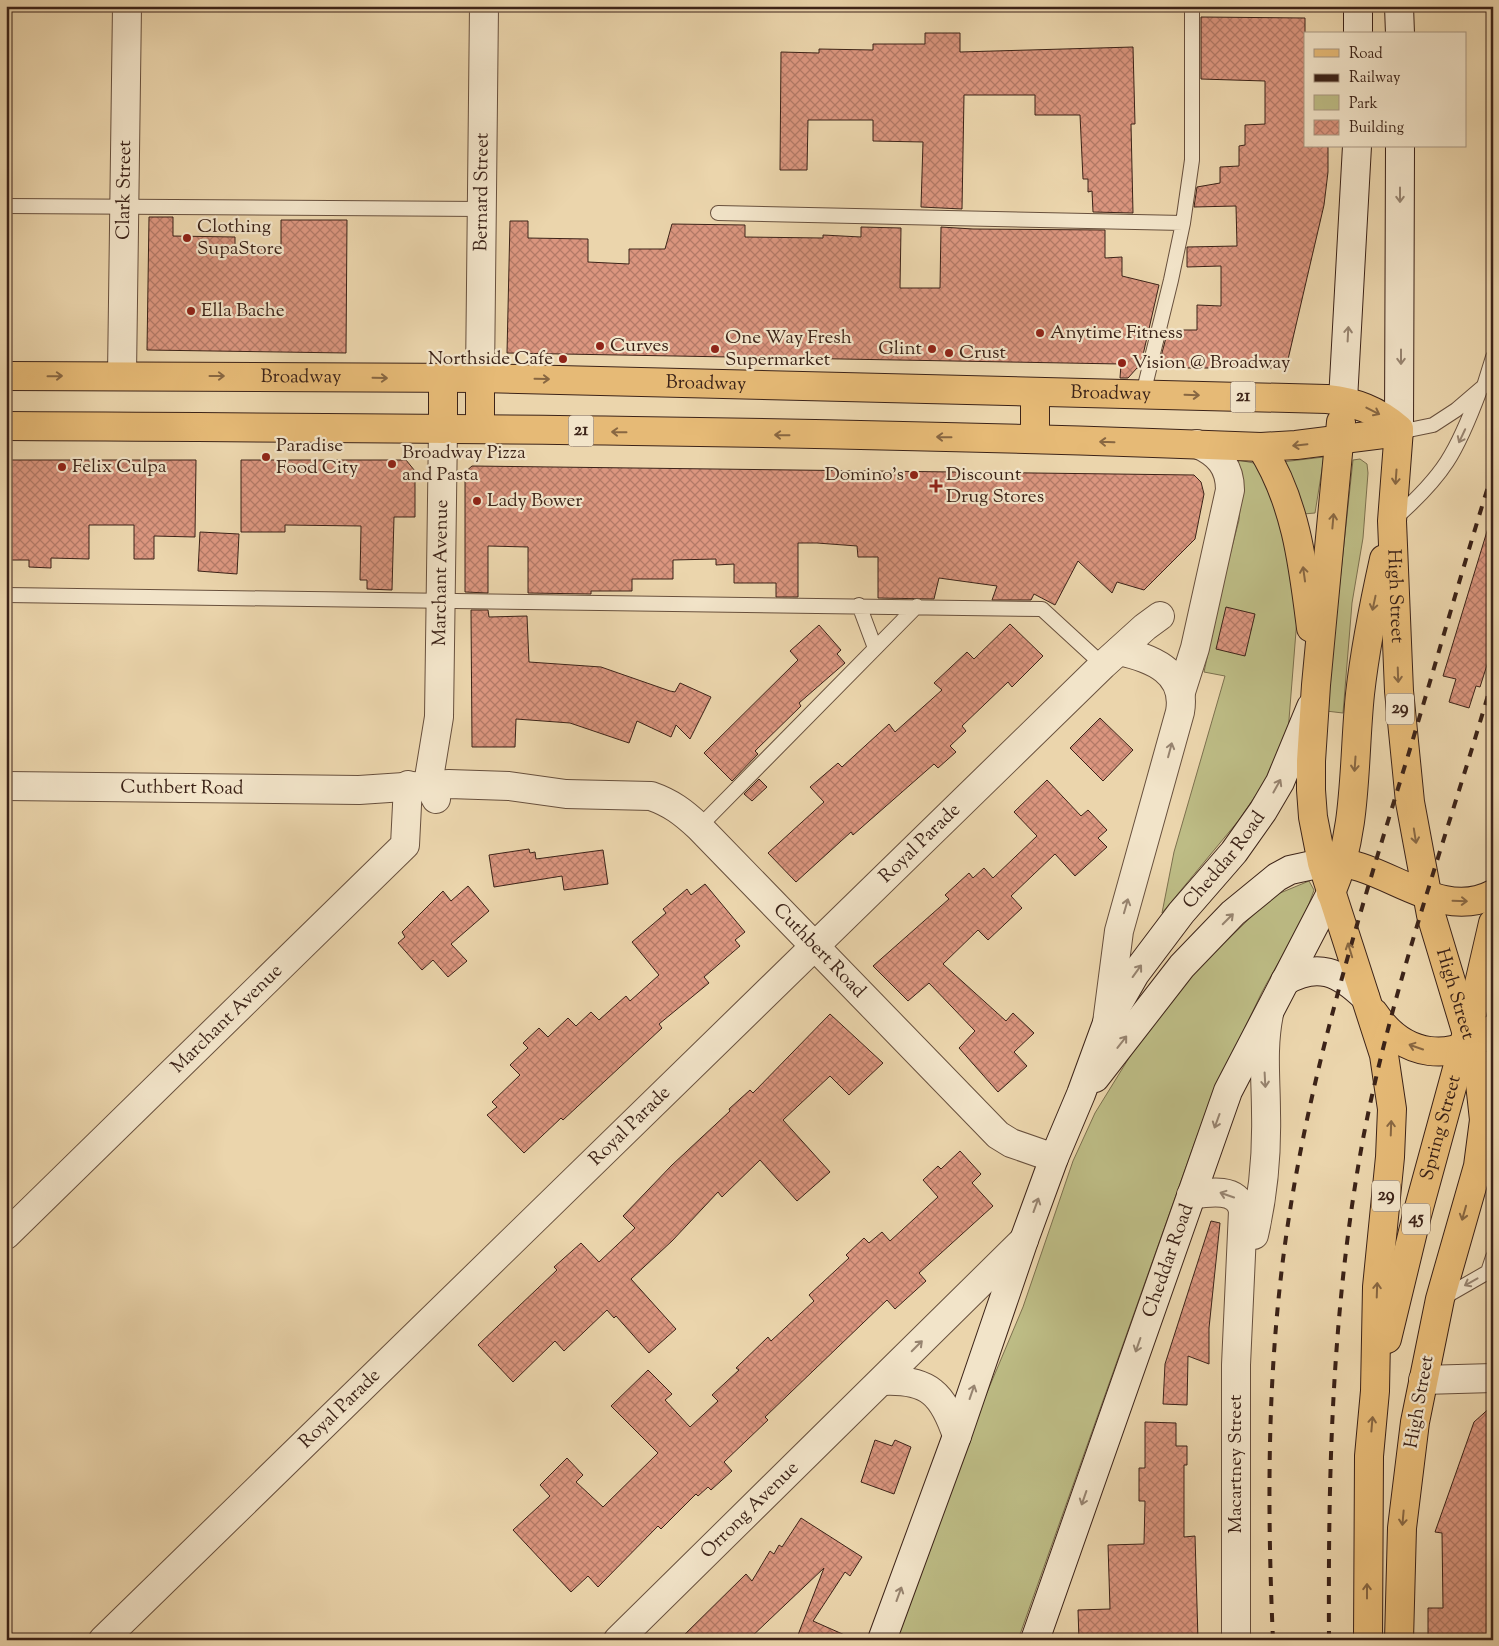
<svg xmlns="http://www.w3.org/2000/svg" width="1499" height="1646" font-family="'Sorts Mill Goudy',serif">
  <style>
    .green { fill: #bdbc85; stroke: #7c704e }
    .building { fill: url(#building-cross-hatch); stroke: #3c2318 }
    .lines { fill: none; stroke-linecap: round; stroke-linejoin: round }
    .service-casing { stroke: #68503d; stroke-width: 16 }
    .minor-casing { stroke: #68503d; stroke-width: 30 }
    .secondary-casing { stroke: #3c2318; stroke-width: 30 }
    .primary-casing { stroke: #3c2318; stroke-width: 30 }
    .service { stroke: #f2e4c9; stroke-width: 14 }
    .minor { stroke: #f2e4c9; stroke-width: 28 }
    .secondary { stroke: #f2e4c9; stroke-width: 28 }
    .primary { stroke: #e6ba76; stroke-width: 28 }
    .rail { stroke: #3c2318; stroke-width: 4; stroke-dasharray: 9 9; stroke-linecap: butt }
    .oneway { stroke: #978470 }
    .oneway2 { stroke: #886742 }
    .poi-dot { fill: #8f2418; stroke: #f2e4c9; stroke-width: 2 }
    .labels { text-anchor: middle; dominant-baseline: central; stroke-width: 4.5; stroke-linejoin: round; paint-order: stroke }
    .shield { fill: #f2e4c9; stroke: #735d4d; stroke-width: 1 }
    .shield-label { font-size: 18px; font-weight: bold; fill: #3c2318 }
    .street-label { font-size: 19px; fill: #3c2318; stroke: #f2e4c9 }
    .poi-label { font-size: 19px; fill: #3c2318; stroke: #f2e4c9; text-anchor: start }
  </style>
  <defs>
    <pattern id="building-cross-hatch" width="8" height="8" patternUnits="userSpaceOnUse" patternTransform="scale(1.25)"><rect width="8" height="8" fill="#db967f"/><path d="M0 0l8 8M0 8l8-8" fill="none" stroke="#b37a67"/></pattern>
  </defs>
  <rect width="100%" height="100%" fill="#ebd5ac"/>
  <filter id="stains"><feTurbulence type="fractalNoise" baseFrequency=".004" numOctaves="4"/><feColorMatrix values="0 0 0 0 .2 0 0 0 0 .09 0 0 0 0 .02 0 0 0 .5 -.17"/></filter>
  <radialGradient id="worn" r=".72"><stop offset=".6" stop-color="#630" stop-opacity="0"/><stop offset="1" stop-color="#630" stop-opacity=".3"/></radialGradient>
  <path class="green" d="M1324,457L1315,513L1303,514L1282,462Z
    M1360,459L1367,464L1368,473L1363,538L1352,603L1343,713L1326,711L1353,460Z
    M1238,460L1259,464L1284,523L1298,606L1288,732L1264,783L1239,820L1162,913L1174,852L1225,676L1204,672L1226,570L1239,520L1241,496Z
    M1309,881L1314,890C1302,927 1280,958 1262,992C1239,1039 1217,1087 1197,1136L1018,1640H891L975,1421L1023,1307L1073,1161L1095,1113L1140,1040L1193,973L1273,896Z"/>
  <path class="building" d="M1201,17L1305,18V146H1328V172L1324,205L1286,368H1158L1168,330H1197V305L1221,306V266L1187,267V247L1237,246L1236,206L1194,207L1197,187L1220,183V167L1239,166V146L1245,145V125L1265,124V81L1201,79Z
    M925,33H960V52L1133,47L1135,124H1131L1133,213L1093,212L1092,191L1088,192V179H1083L1080,115H1035V95H964L962,209L921,207L923,142L873,141V120H808L807,170H780L781,52L819,53V49L873,50V44H925Z
    M149,217H173V236L235,237V248L281,249V220H347L346,353L147,350Z
    M510,221H528V238L588,239V262L629,264V249H665L672,224L745,225V237L823,238V235L861,237V227L901,228L900,288H940L941,227L973,229L1105,230V258L1122,257V276L1159,285L1140,368H1137L1128,378H1120L1121,364L507,353Z
    M6,460H196L195,537L154,536V559H134V525H89V559L51,558V568L29,567V560H6Z
    M241,460H406L415,471V517H394L392,590L367,589V580H360L361,526L285,525V532H241Z
    M472,466L1194,475L1201,482L1204,494L1195,539L1144,590L1117,582L1112,593L1078,561L1055,605L1034,594L1031,600H992L997,586L939,578L934,599L878,598V557H858L857,546L817,543H798V597H776V583H734V564L716,565V559L673,560V579H632V591H591V594L528,593V547L488,546V593L465,592V472Z
    M1488,528H1493V646L1480,687L1476,686L1469,708L1449,702L1456,679L1443,676Z
    M200,532L239,534L237,574L198,571Z
    M1226,607L1255,614L1245,656L1216,649Z
    M471,610H488L489,617L527,616L529,662L601,667L670,691L675,692L680,683L711,697L690,739L676,725L671,737L637,721L629,743L570,723L516,719L515,747H472Z
    M1010,624L1043,656L1012,687L1008,682L962,726L966,731L950,746L956,752L938,768L934,764L853,835L851,832L796,882L768,853L824,802L810,787L838,763L842,767L889,724L895,732L942,690L934,683L967,652L974,659Z
    M819,625L841,650L837,654L845,663L799,703L801,706L755,751L758,754L732,781L704,753L798,660L790,651Z
    M1100,718L1133,750L1103,781L1070,748Z
    M759,779L767,787L752,801L744,794Z
    M1047,780L1081,816L1088,810L1107,830L1098,838L1107,847L1075,876L1055,854L1011,896L1022,908L988,940L978,930L943,964L1006,1021L1013,1013L1034,1033L1014,1052L1027,1066L998,1092L959,1048L975,1031L929,983L908,1001L873,966L949,899L945,895L969,873L973,878L984,868L993,878L1037,836L1014,812Z
    M529,849L530,853L535,852L536,859L603,850L608,884L564,890L562,876L494,887L489,855Z
    M705,884L745,932L735,940L740,946L704,977L709,983L659,1024L662,1028L563,1120L561,1118L524,1153L487,1115L497,1107L492,1102L520,1075L510,1065L528,1048L523,1043L539,1028L548,1037L568,1018L576,1026L591,1012L599,1020L626,996L630,1001L659,975L632,942L666,913L663,909L687,889L691,895Z
    M468,886L489,911L451,944L467,961L448,977L433,960L422,970L398,943L405,937L402,932L443,891L451,901Z
    M830,1014L883,1063L849,1095L830,1076L783,1120L830,1172L797,1201L760,1160L722,1197L718,1192L672,1241L631,1279L676,1329L649,1353L616,1316L614,1318L607,1310L564,1351L555,1341L513,1382L478,1345L557,1270L554,1267L581,1243L599,1262L635,1228L623,1216L672,1165L730,1111L729,1109L750,1090L753,1093Z
    M960,1151L981,1174L972,1183L993,1206L919,1273L926,1281L895,1309L887,1300L765,1417L768,1420L724,1462L732,1471L711,1490L708,1487L698,1496L696,1494L661,1529L658,1526L598,1587L588,1576L571,1592L513,1530L550,1496L540,1485L567,1458L583,1475L576,1482L603,1507L658,1453L611,1406L648,1370L672,1394L665,1400L690,1427L718,1401L712,1395L739,1370L736,1368L768,1337L771,1341L814,1301L809,1295L849,1258L846,1255L864,1238L869,1243L882,1232L890,1241L938,1197L923,1180L938,1166L941,1169Z
    M1211,1221L1220,1223L1209,1328V1364L1188,1356L1187,1405L1163,1404L1165,1364Z
    M1493,1405V1640H1428V1608H1443L1442,1533L1435,1532L1474,1422Z
    M1145,1422L1176,1423V1446H1187V1465H1184V1537L1195,1536L1198,1640H1079L1078,1610L1110,1609L1108,1545L1144,1544L1145,1501H1139V1468H1145Z
    M875,1440L892,1446L895,1440L911,1447L894,1494L861,1482Z
    M801,1518L862,1557L850,1576L845,1572L813,1621L856,1640H796L824,1568L748,1640H679L746,1574L752,1581L770,1551L774,1554L779,1545L782,1547Z"/>
  <g class="lines">
    <defs>
      <path id="service" d="M6,206L482,209
        M718,213L1183,223
        M1143,394L1171,280L1183,223L1192,160V6
        M1399,432L1433,425L1456,410L1484,386L1493,357
        M1393,520C1444,476 1457,452 1480,390
        M6,595L1042,609L1103,665
        M859,605L875,648
        M699,827L917,606
        M1441,1299L1488,1272L1493,1257"/>
      <g id="minor">
        <path id="s1" d="M122,375L127,6"/>
        <path id="s2" d="M480,378L484,6"/>
        <path d="M1181,692L1195,648L1230,490C1230,466 1218,453 1197,444"/>
        <path id="s3" d="M6,786L359,790L449,784L509,786L566,794L651,796C671,803 683,812 699,827L998,1135L1011,1143L1054,1158"/>
        <path id="s4" d="M436,799L428,784L439,717L443,429"/>
        <path d="M1107,1023L1119,931L1180,712C1187,672 1152,658 1119,651"/>
        <path d="M1191,1195C1209,1192 1239,1187 1243,1211L1236,1365V1640"/>
        <path id="s5" d="M6,1235L405,845L408,785"/>
        <path d="M1254,1235C1263,1196 1267,1153 1266,1113C1266,1080 1262,1048 1269,1014"/>
        <path d="M1423,1380L1493,1378"/>
        <path d="M883,1381C929,1379 943,1394 957,1436"/>
        <path id="s6" d="M103,1640L1103,665L1145,627L1160,616"/>
        <path id="s7" d="M618,1640L1024,1240"/>
      </g>
      <g id="secondary">
        <path d="M1399,6L1400,34"/>
        <path d="M1358,34V6"/>
        <path d="M1343,400L1357,146"/>
        <path d="M1399,429L1400,146"/>
        <path d="M1285,981C1318,962 1339,972 1365,997"/>
        <path d="M1095,1078L1182,966L1233,913L1277,877L1290,870L1322,863"/>
        <path id="s8" d="M882,1640L957,1436L1024,1240L1054,1158L1081,1094L1107,1023L1135,974L1181,913L1234,852L1263,811L1280,782L1311,707"/>
        <path id="s9" d="M1035,1640L1228,1091L1331,893"/>
      </g>
      <g id="primary">
        <path id="s10" d="M6,376L480,378L1327,399C1355,402 1377,410 1399,429L1392,521L1399,691L1410,802L1431,915L1479,1074L1484,1120L1478,1166L1440,1299L1415,1422L1402,1528L1399,1640"/>
        <path d="M480,378V429"/>
        <path d="M1341,422L1316,685L1311,761V790L1313,817L1322,863L1384,1055L1392,1109L1390,1157L1377,1287L1375,1391L1369,1456L1368,1640"/>
        <path d="M6,426C424,428 843,430 1261,447L1296,445L1399,432"/>
        <path d="M443,429V377"/>
        <path d="M1035,439V392"/>
        <path d="M1261,447C1296,502 1303,564 1311,628"/>
        <path d="M1325,862C1381,858 1437,924 1493,894"/>
        <path d="M1331,893C1358,830 1353,761 1360,694C1365,649 1374,604 1384,559"/>
        <path d="M1374,1013C1404,1058 1452,1064 1493,1029"/>
        <path id="s11" d="M1387,1339L1417,1215L1472,1014L1493,923"/>
      </g>
    </defs>
    <use href="#service" class="service-casing"/>
    <use href="#minor" class="minor-casing"/>
    <use href="#secondary" class="secondary-casing"/>
    <use href="#primary" class="primary-casing"/>
    <use href="#service" class="service"/>
    <use href="#minor" class="minor"/>
    <use href="#secondary" class="secondary"/>
    <use href="#primary" class="primary"/>
    <path class="rail" d="M1273,1640C1267,1505 1267,1371 1286,1237C1309,1074 1359,916 1407,759C1436,663 1463,566 1493,471
      M1329,1640C1328,1469 1332,1307 1363,1139C1393,982 1449,831 1493,678"/>
  </g>
  <defs><path id="oneway-shaft" d="M-6 0H5M1.5-3L5.5 0L1.5 3" fill="none" stroke-width="1.6" stroke-linecap="round" stroke-linejoin="round" transform="scale(1.25)"/></defs>
  <g class="oneway">
    <use href="#oneway-shaft" transform="translate(1400 195) rotate(90)"/>
    <use href="#oneway-shaft" transform="translate(1348 334) rotate(-87)"/>
    <use href="#oneway-shaft" transform="translate(1401 357) rotate(90)"/>
    <use href="#oneway-shaft" transform="translate(1462 436) rotate(115)"/>
    <use href="#oneway-shaft" transform="translate(1170 750) rotate(-75)"/>
    <use href="#oneway-shaft" transform="translate(1277 786) rotate(-61)"/>
    <use href="#oneway-shaft" transform="translate(1126 906) rotate(-74)"/>
    <use href="#oneway-shaft" transform="translate(1228 919) rotate(-45)"/>
    <use href="#oneway-shaft" transform="translate(1137 971) rotate(-54)"/>
    <use href="#oneway-shaft" transform="translate(1122 1042) rotate(-52)"/>
    <use href="#oneway-shaft" transform="translate(1265 1080) rotate(87)"/>
    <use href="#oneway-shaft" transform="translate(1217 1121) rotate(110)"/>
    <use href="#oneway-shaft" transform="translate(1227 1195) rotate(-161)"/>
    <use href="#oneway-shaft" transform="translate(1036 1205) rotate(-70)"/>
    <use href="#oneway-shaft" transform="translate(1471 1282) rotate(151)"/>
    <use href="#oneway-shaft" transform="translate(1138 1345) rotate(109)"/>
    <use href="#oneway-shaft" transform="translate(917 1346) rotate(-45)"/>
    <use href="#oneway-shaft" transform="translate(972 1392) rotate(-71)"/>
    <use href="#oneway-shaft" transform="translate(1084 1498) rotate(109)"/>
    <use href="#oneway-shaft" transform="translate(899 1594) rotate(-70)"/>
  </g>
  <g class="oneway2">
    <use href="#oneway-shaft" transform="translate(55 376) rotate(-1)"/>
    <use href="#oneway-shaft" transform="translate(217 376)"/>
    <use href="#oneway-shaft" transform="translate(380 378) rotate(1)"/>
    <use href="#oneway-shaft" transform="translate(542 379) rotate(1)"/>
    <use href="#oneway-shaft" transform="translate(1192 395) rotate(2)"/>
    <use href="#oneway-shaft" transform="translate(1373 411) rotate(27)"/>
    <use href="#oneway-shaft" transform="translate(619 432) rotate(-179)"/>
    <use href="#oneway-shaft" transform="translate(782 435) rotate(-179)"/>
    <use href="#oneway-shaft" transform="translate(944 437) rotate(-179)"/>
    <use href="#oneway-shaft" transform="translate(1107 442) rotate(-178)"/>
    <use href="#oneway-shaft" transform="translate(1300 445) rotate(174)"/>
    <use href="#oneway-shaft" transform="translate(1396 477) rotate(94)"/>
    <use href="#oneway-shaft" transform="translate(1333 521) rotate(-85)"/>
    <use href="#oneway-shaft" transform="translate(1304 574) rotate(-98)"/>
    <use href="#oneway-shaft" transform="translate(1374 603) rotate(102)"/>
    <use href="#oneway-shaft" transform="translate(1398 675) rotate(88)"/>
    <use href="#oneway-shaft" transform="translate(1355 764) rotate(94)"/>
    <use href="#oneway-shaft" transform="translate(1415 836) rotate(81)"/>
    <use href="#oneway-shaft" transform="translate(1460 901) rotate(2)"/>
    <use href="#oneway-shaft" transform="translate(1350 950) rotate(-107)"/>
    <use href="#oneway-shaft" transform="translate(1416 1047) rotate(-161)"/>
    <use href="#oneway-shaft" transform="translate(1391 1128) rotate(-88)"/>
    <use href="#oneway-shaft" transform="translate(1464 1213) rotate(106)"/>
    <use href="#oneway-shaft" transform="translate(1377 1290) rotate(-88)"/>
    <use href="#oneway-shaft" transform="translate(1372 1424) rotate(-85)"/>
    <use href="#oneway-shaft" transform="translate(1403 1518) rotate(95)"/>
    <use href="#oneway-shaft" transform="translate(1367 1591) rotate(-90)"/>
  </g>
  <g class="poi-dot">
    <circle cx="187" cy="238" r="5"/>
    <circle cx="191" cy="311" r="5"/>
    <circle cx="1040" cy="333" r="5"/>
    <circle cx="600" cy="346" r="5"/>
    <circle cx="715" cy="349" r="5"/>
    <circle cx="932" cy="349" r="5"/>
    <circle cx="949" cy="353" r="5"/>
    <circle cx="563" cy="359" r="5"/>
    <circle cx="1122" cy="363" r="5"/>
    <circle cx="266" cy="457" r="5"/>
    <circle cx="392" cy="464" r="5"/>
    <circle cx="62" cy="467" r="5"/>
    <circle cx="914" cy="475" r="5"/>
    <path d="M933.5 478.5h5v5h5v5h-5v5h-5v-5h-5v-5h5z"/>
    <circle cx="477" cy="501" r="5"/>
  </g>
  <g class="labels">
    <g class="shield">
      <rect x="1230.5" y="381.5" width="25" height="31" rx="4"/>
      <rect x="568.5" y="415.5" width="25" height="31" rx="4"/>
      <rect x="1386" y="693.5" width="28" height="31" rx="4"/>
      <rect x="1372" y="1180.5" width="28" height="31" rx="4"/>
      <rect x="1402" y="1203.5" width="28" height="31" rx="4"/>
    </g>
    <g class="shield-label">
      <text x="1243" y="397">21</text>
      <text x="581" y="431">21</text>
      <text x="1400" y="709">29</text>
      <text x="1386" y="1196">29</text>
      <text x="1416" y="1219">45</text>
    </g>
    <g class="street-label">
      <text stroke="none"><textPath href="#s1" startOffset="185">Clark Street</textPath></text>
      <text stroke="none"><textPath href="#s2" startOffset="186">Bernard Street</textPath></text>
      <text stroke="none"><textPath href="#s10" startOffset="295">Broadway</textPath></text>
      <text stroke="none"><textPath href="#s10" startOffset="700">Broadway</textPath></text>
      <text stroke="none"><textPath href="#s10" startOffset="1105">Broadway</textPath></text>
      <text stroke="none"><textPath href="#s4" startOffset="229">Marchant Avenue</textPath></text>
      <text stroke="none"><textPath href="#s10" startOffset="1568">High Street</textPath></text>
      <text stroke="none"><textPath href="#s3" startOffset="176">Cuthbert Road</textPath></text>
      <text stroke="none"><textPath href="#s6" startOffset="1141">Royal Parade</textPath></text>
      <text stroke="none"><textPath href="#s8" startOffset="858">Cheddar Road</textPath></text>
      <text stroke="none"><textPath href="#s3" startOffset="876">Cuthbert Road</textPath></text>
      <text stroke="none"><textPath href="#s10" startOffset="1972">High Street</textPath></text>
      <text stroke="none"><textPath href="#s5" startOffset="309">Marchant Avenue</textPath></text>
      <text stroke="none"><textPath href="#s6" startOffset="736">Royal Parade</textPath></text>
      <text stroke="none"><textPath href="#s11" startOffset="218">Spring Street</textPath></text>
      <text stroke="none"><textPath href="#s9" startOffset="402">Cheddar Road</textPath></text>
      <text transform="translate(1420 1402) rotate(-80)">High Street</text>
      <text stroke="none"><textPath href="#s6" startOffset="331">Royal Parade</textPath></text>
      <text transform="translate(1236 1464) rotate(-90)">Macartney Street</text>
      <text stroke="none"><textPath href="#s7" startOffset="185">Orrong Avenue</textPath></text>
    </g>
    <g class="poi-label">
      <text x="197" y="227">Clothing<tspan x="197" dy="22">SupaStore</tspan></text>
      <text x="201" y="311">Ella Bache</text>
      <text x="1050" y="333">Anytime Fitness</text>
      <text x="725" y="338">One Way Fresh<tspan x="725" dy="22">Supermarket</tspan></text>
      <text x="610" y="346">Curves</text>
      <text x="922" y="349" text-anchor="end">Glint</text>
      <text x="959" y="353">Crust</text>
      <text x="553" y="359" text-anchor="end">Northside Cafe</text>
      <text x="1132" y="363">Vision @ Broadway</text>
      <text x="276" y="446">Paradise<tspan x="276" dy="22">Food City</tspan></text>
      <text x="402" y="453">Broadway Pizza<tspan x="402" dy="22">and Pasta</tspan></text>
      <text x="72" y="467">Felix Culpa</text>
      <text x="904" y="475" text-anchor="end">Domino's</text>
      <text x="946" y="475">Discount<tspan x="946" dy="22">Drug Stores</tspan></text>
      <text x="487" y="501">Lady Bower</text>
    </g>
  </g>
  <rect width="1499" height="1646" fill="none" stroke="#ebd5ac" stroke-width="25"/>
  <rect x="8" y="8" width="1484" height="1631" fill="none" stroke="#3c2318" stroke-width="2.5"/>
  <rect x="12" y="12" width="1474" height="1621" fill="none" stroke="#3c2318"/>
  <rect x="1304" y="32" width="162" height="115" fill="#f2e4c9" stroke="#a99782"/>
  <rect x="1314" y="49" width="25" height="8" fill="#e6ba76" stroke="#a99782"/>
  <text x="1349" y="58" font-size="15" fill="#3c2318">Road</text>
  <rect x="1314" y="74" width="25" height="8" fill="#3c2318" stroke="#a99782"/>
  <text x="1349" y="82" font-size="15" fill="#3c2318">Railway</text>
  <rect x="1314" y="95" width="25" height="15" fill="#bdbc85" stroke="#a99782"/>
  <text x="1349" y="108" font-size="15" fill="#3c2318">Park</text>
  <rect x="1314" y="120" width="25" height="15" fill="url(#building-cross-hatch)" stroke="#a99782"/>
  <text x="1349" y="132" font-size="15" fill="#3c2318">Building</text>
  <rect width="100%" height="100%" filter="url(#stains)"/>
  <rect width="100%" height="100%" fill="url(#worn)"/>
</svg>
